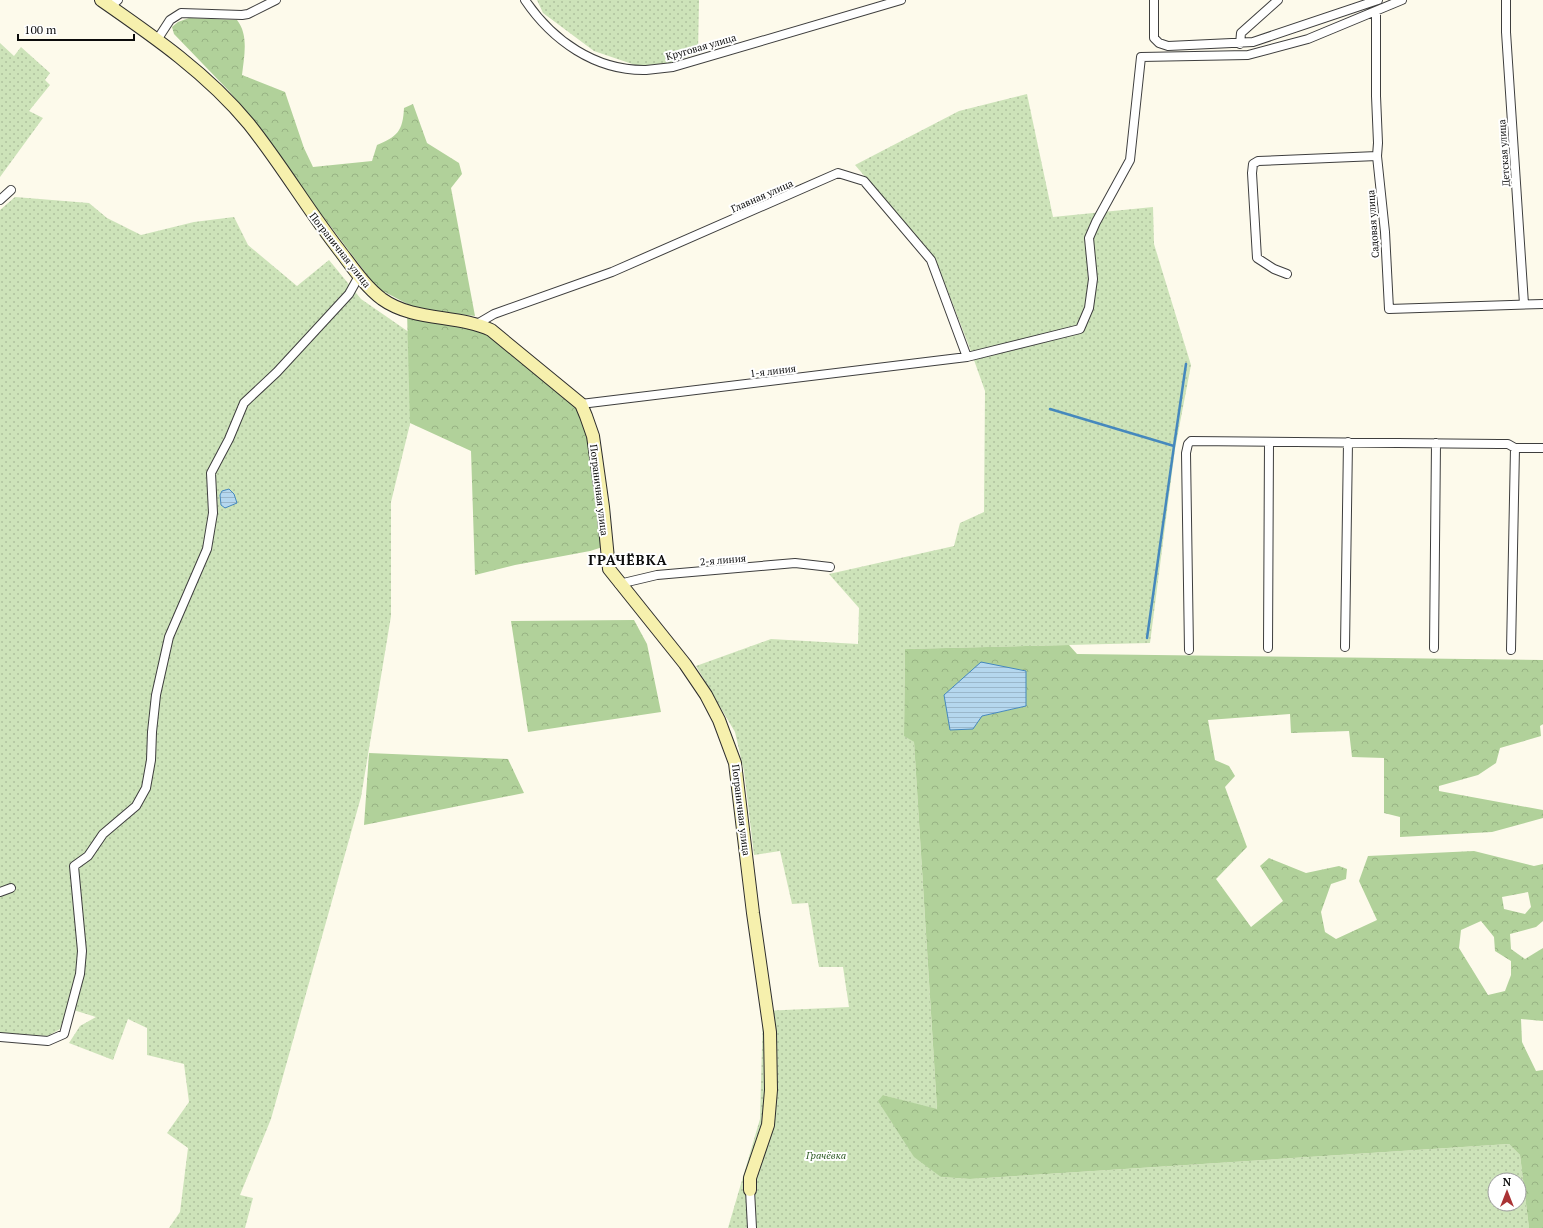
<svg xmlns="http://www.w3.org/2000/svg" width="1543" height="1228" font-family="'PT Serif',serif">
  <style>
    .grass { fill: url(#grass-dots); fill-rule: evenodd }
    .forest { fill: url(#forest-crowns); fill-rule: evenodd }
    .water { fill: url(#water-rules); stroke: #4588bd }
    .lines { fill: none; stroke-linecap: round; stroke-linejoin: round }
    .stream { stroke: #4588bd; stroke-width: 2.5 }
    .street-casing { stroke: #3e3e3e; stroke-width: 10 }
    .secondary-casing { stroke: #2d2d2d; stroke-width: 14 }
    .street { stroke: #fff; stroke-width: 8 }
    .secondary { stroke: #f6f0ad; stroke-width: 12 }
    .labels { text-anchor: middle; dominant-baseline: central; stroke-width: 4; stroke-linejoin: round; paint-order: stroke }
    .street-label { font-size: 10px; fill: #0b0b0b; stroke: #fff }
    .park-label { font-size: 10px; font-style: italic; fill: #2d5a23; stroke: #fff }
    .district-label { font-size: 14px; font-weight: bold; letter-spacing: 1px; fill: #0b0b0b; stroke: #fff }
  </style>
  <defs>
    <pattern id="grass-dots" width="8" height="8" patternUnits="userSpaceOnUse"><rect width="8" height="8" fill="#cde3b9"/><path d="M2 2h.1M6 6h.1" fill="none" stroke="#afc19e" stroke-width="1.8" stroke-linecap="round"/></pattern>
    <pattern id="forest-crowns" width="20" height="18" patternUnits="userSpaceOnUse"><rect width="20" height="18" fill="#b1d19a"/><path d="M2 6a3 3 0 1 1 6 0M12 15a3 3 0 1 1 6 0" fill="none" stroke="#97b283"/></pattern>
    <pattern id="water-rules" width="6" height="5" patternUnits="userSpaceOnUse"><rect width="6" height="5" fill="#b5d7ee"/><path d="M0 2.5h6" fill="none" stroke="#9ab7cb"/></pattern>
  </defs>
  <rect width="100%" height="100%" fill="#fdfaeb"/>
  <path class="grass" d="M537,0H699L698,53L670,63L638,66L594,51L543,13Z
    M0,43L14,56L21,47L50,73L45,80L50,85L29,111L43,118L0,177Z
    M1027,94L1053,217L1153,207L1154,244L1191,365L1175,449L1150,643L905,649L904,735L914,742L937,1110L883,1095L941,1177L970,1179L1509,1144L1520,1155L1529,1228H728L760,1119L763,1011L849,1007L843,967H819L808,903L792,904L780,851L754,855L744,771L735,732L696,666L771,639L858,644L859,608L829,574L954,546L960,523L984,512L985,391L969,346L935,258L855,165L959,111ZM1495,1180H1519V1204H1495Z
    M15,197L89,203L107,218L141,235L194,222L234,217L248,245L297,286L329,260L361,299L429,346L391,502V616L361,797L271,1119L240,1195L253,1198L245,1228H169L180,1212L188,1148L167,1133L189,1102L184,1064L147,1055V1028L128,1019L113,1060L69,1043L80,1026L96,1017L67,1008L60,1029L48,1036L0,1033V210Z"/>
  <path class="forest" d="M189,18L237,20C249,35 244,57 242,75L285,92L304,148L313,167L372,161L377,145C397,137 403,131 404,108L413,104L427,143L459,163L462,174L451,188L475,316L417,309L377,288L313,203L273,146L229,91L174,34L172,27L178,22Z
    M407,311L477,324L581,404L606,546L590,551L515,565L475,575L471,451L410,423Z
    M634,620L647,644L661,712L528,732L511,621Z
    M1069,645L1077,654L1543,660V724L1540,726L1541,736L1500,748L1496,763L1478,775L1439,786V791L1543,810V818L1492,832L1400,837V817L1384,813V758L1352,757L1349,731L1291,733L1290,714L1208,720L1215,760L1229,766L1235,776L1225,787L1247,847L1216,879L1251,927L1283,901L1260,866L1269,858L1306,873L1339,866L1347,869L1346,879L1331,884L1321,912L1325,932L1336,939L1377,920L1359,881L1368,856L1474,851L1534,866L1543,864V921L1536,927L1510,934L1511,949L1525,959L1543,948V1021L1521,1019L1522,1042L1536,1071L1543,1070V1228H1529L1520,1155L1509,1144L970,1179L941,1177L914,1157L878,1101L883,1095L937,1109L914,742L904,736L905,649ZM1026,671V706L982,716ZM1528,892L1531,907L1525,914L1504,909L1502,897ZM1481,921L1494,937L1495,951L1511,961V975L1505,991L1488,995L1459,948L1461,930Z
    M369,753L508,759L524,793L364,825Z"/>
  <path class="water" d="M229,489L234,494L237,503L225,508L221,505L220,495L222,491Z
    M981,662L1026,671V706L982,716L973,729L950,730L944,695Z"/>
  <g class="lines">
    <path class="stream" d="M1050,409L1174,446L1147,638
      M1174,446L1186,364"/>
    <defs>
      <path id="street" d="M525,0C552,40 595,71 646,70C655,69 664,68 673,67L901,0
        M1154,0V38L1159,43L1168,46L1253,42L1378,0
        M1506,0V32L1524,304
        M110,7L118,0
        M1376,12V96L1378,143L1377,156L1385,232L1389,309L1543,304
        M157,40L170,20L181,13L242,15L248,14L276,0
        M1240,44L1241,33L1278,0
        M0,200L11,190
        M1287,274L1274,269L1257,258L1252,173L1253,164L1258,161L1377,156
        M477,324L494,314L612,272L838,173L864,181L931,260L967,357
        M581,404L967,357L1080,329L1089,308L1093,279L1089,238L1096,222L1130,160L1141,57L1248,55L1308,39L1402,0
        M619,584L657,575L795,563L830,567
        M1345,647L1348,442
        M1268,648L1269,442
        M1434,648L1436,443
        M1189,650L1186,453L1188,444L1191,441L1499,444H1508L1515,448H1543
        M1511,650L1515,448
        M0,892L11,888
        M0,1037L48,1041L64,1034L80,974L82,951L74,866L88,856L103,834L136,806L146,788L151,760L152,732L156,695L169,637L207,549L213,513L211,473L229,439L244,403L277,372L349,294L359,276
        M750,1190L752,1228"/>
      <path id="secondary" d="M101,0C153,36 208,74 249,124C281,164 308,210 340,251C353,268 365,286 382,299C414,322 457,314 491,330L581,404L586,416L593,436L603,507L609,569L685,664L706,695L719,720L735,763L753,913L770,1032L771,1090L768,1125L750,1178V1190"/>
    </defs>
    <use href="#street" class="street-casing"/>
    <use href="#secondary" class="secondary-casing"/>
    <use href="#street" class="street"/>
    <use href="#secondary" class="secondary"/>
  </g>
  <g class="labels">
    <g class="street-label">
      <text transform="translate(701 47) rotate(-16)">Круговая улица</text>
      <text transform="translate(1504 153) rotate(-94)">Детская улица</text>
      <text transform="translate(762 196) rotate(-24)">Главная улица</text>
      <text transform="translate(1373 224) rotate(-94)">Садовая улица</text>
      <text transform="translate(340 250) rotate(52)">Пограничная улица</text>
      <text transform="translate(773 371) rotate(-7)">1-я линия</text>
      <text transform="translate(599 490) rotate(83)">Пограничная улица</text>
      <text transform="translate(723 560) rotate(-5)">2-я линия</text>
      <text transform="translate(741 810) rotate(83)">Пограничная улица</text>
    </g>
    <g class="park-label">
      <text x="826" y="1155">Грачёвка</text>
    </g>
    <g class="district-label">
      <text x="628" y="559">ГРАЧЁВКА</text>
    </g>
  </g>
  <g transform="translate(1507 1192)"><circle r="19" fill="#ffffff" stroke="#9d9d9d"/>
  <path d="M0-3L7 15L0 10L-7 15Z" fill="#aa3335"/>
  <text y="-6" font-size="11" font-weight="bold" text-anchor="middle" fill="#0b0b0b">N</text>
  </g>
  <path d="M18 34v6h116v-6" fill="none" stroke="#0b0b0b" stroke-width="2"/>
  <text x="24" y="34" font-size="12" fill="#0b0b0b" stroke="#ffffff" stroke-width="3" paint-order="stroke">100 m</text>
</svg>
